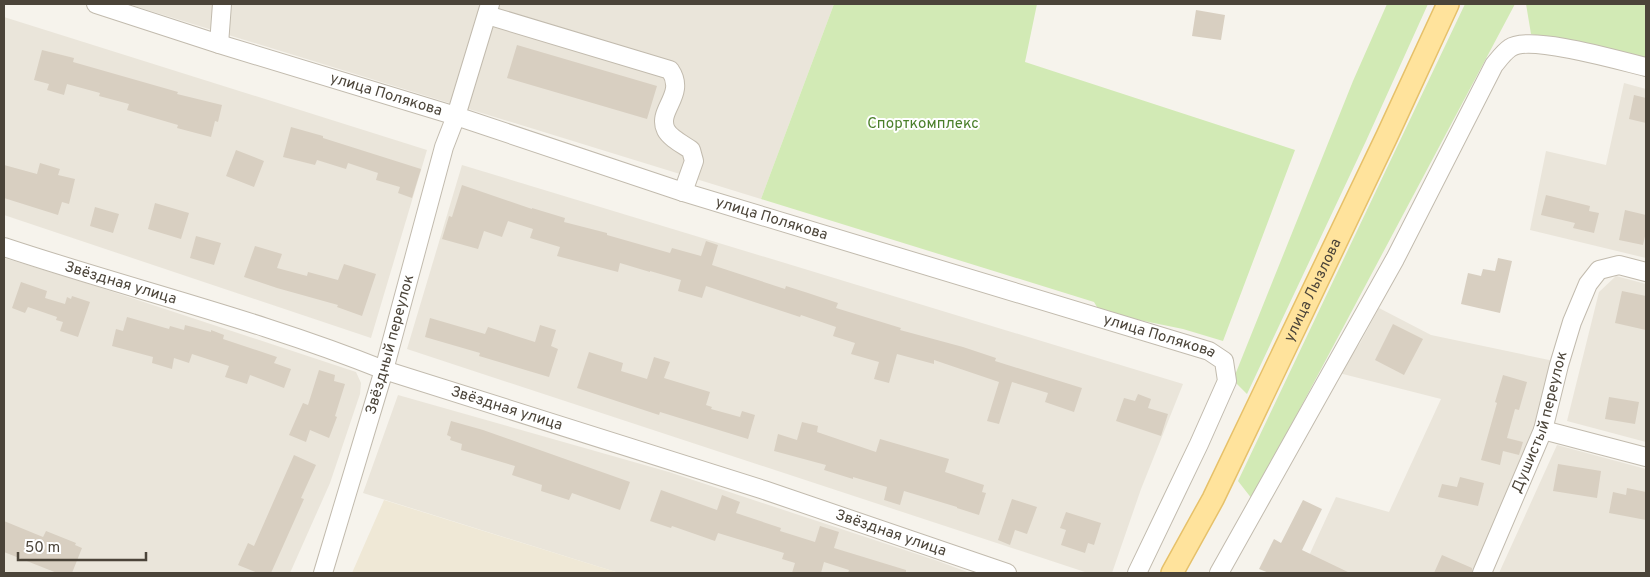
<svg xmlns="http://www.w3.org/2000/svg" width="1650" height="577" font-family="Overpass,sans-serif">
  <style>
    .residential { fill: #eae5da }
    .education { fill: #efe8d6 }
    .green { fill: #d2eab5 }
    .building { fill: #d8cfc1 }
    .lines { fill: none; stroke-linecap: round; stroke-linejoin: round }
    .minor-casing { stroke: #c2bbae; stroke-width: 20 }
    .major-casing { stroke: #e6c16a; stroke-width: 24 }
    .minor { stroke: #fff; stroke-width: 18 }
    .major { stroke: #ffe39c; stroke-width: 21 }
    .labels { text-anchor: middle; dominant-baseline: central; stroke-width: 4; stroke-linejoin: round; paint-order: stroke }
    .street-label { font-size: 15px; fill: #4b4439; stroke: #fff }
    .park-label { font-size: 15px; fill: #4a7f2a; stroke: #fff }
  </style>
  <rect width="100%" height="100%" fill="#f6f3ec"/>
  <path class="residential" d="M128,4H834L761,199Z
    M4,17L427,150L371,338L4,215Z
    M1624,83L1646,89V258L1530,230L1546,151L1606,165Z
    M462,165L1183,384L1141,489L1112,573H1088L407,349Z
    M4,258L80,281L356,372L361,383L360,394L330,483L290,573H4Z
    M1616,276L1646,284V442L1567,421L1599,292Z
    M1379,308L1431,335L1554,361L1540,424L1475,573H1301L1336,497L1389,512L1441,399L1339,373L1360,343Z
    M398,395L669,472L938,561L970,573H619L363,493Z
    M1557,445L1646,469V573H1499Z"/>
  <path class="education" d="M384,500L619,573H352Z"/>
  <path class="green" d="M834,4H1037L1025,62L1295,150L1223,341L1183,329L1100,312L1094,302L761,199Z
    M1387,4H1428L1366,141L1247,394L1233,380L1353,81Z
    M1465,4H1515L1252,499L1238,481Z
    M1526,4H1646V60L1531,34Z"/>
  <path class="building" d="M1196,10L1225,15L1221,40L1192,36Z
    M517,45L657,86L647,119L507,78Z
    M42,50L74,58L73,62L178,92L177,94L222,105L218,122L215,121L211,137L177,128L178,125L127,110L129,104L99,96L100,93L67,84L64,95L47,90L49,84L34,80Z
    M1634,95L1646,98V123L1629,119Z
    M291,127L323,136V138L421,169L412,198L398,193L400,187L376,180L378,173L348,163L346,169L317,160L315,165L283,157Z
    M236,150L264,161L254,187L226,176Z
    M40,163L60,169L58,175L75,179L69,204L62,202L58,215L4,198V165L37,174Z
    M462,185L532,209V208L565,218L564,222L607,233V235L670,253L672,248L701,256L706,241L718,245L712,265L785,289L786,286L808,293L838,303L836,308L901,328L900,330L963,347L996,358L995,361L1082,388L1074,412L1045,402L1048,393L1012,382L999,424L987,421L999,382L934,360V364L897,354L889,383L874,379L879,362L851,354L855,343L833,336L836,327L801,315L800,317L706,286L702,298L678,291L681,280L650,271V272L620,263L618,272L557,256L560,247L530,238L533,229L508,221L502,237L484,231L478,249L442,239L449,216L452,217Z
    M1546,195L1590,206L1589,211L1599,213L1594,233L1573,228L1575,223L1541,215Z
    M155,203L189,213L181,239L148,229Z
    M95,207L119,214L113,233L90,226Z
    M1625,210L1646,215V232L1643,245L1619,240Z
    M196,236L221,243L214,265L190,258Z
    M255,246L282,254L277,268L307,276L308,272L338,280L344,264L376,274L362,316L337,307L338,305L277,288L244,277Z
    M1498,258L1512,261L1500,313L1461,304L1468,273L1481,276L1483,269L1495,271Z
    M21,282L47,291L45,298L65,304L67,297L71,299L72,296L90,302L78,337L60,331L63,322L56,320L57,317L28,307L25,313L12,308Z
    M1622,291L1646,296V330L1615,323Z
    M127,317L169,329L170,326L184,330L185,325L211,332V330L224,335L223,339L277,357L274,363L291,369L284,388L250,375L247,384L225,377L229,366L192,354L189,363L174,358L172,369L152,363L153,357L112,346L116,329L123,331Z
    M430,318L485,334L488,327L535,342L540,325L556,330L551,346L558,349L549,377L479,356L480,353L425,337Z
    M1393,324L1423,339L1404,375L1375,360Z
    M589,352L623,363L621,371L647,379L654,357L670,362L664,378L710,392L706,405L712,407L711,409L740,417L742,411L755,415L748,439L660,412L659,415L577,388Z
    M319,370L335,375L334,381L345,384L335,416L337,417L329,438L310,430L306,442L289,435L303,403L308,405Z
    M1503,375L1527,382L1519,410L1515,409L1507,438L1523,442L1519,455L1503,451L1500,465L1481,460L1497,403L1495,402Z
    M1138,394L1151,399L1148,408L1168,414L1161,436L1116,421L1124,398L1135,401Z
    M1609,397L1639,402L1635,424L1605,419Z
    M451,421L483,430L630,482L620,510L572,493L569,500L541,491L542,485L512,475L515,466L461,450L462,444L450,440L451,437L447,435Z
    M802,422L818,426L817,432L876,452L880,439L949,459L945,472L984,485L982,492L986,493L979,515L957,508V507L904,491L900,505L884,500L887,487L853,477V479L824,470L826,465L774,451L778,434L797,440Z
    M294,455L316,465L301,498L304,499L271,573H258L238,565L248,543L254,546Z
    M1558,464L1601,471L1597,498L1553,491Z
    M1460,477L1484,483L1478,506L1438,497L1442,484L1457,487Z
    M1627,488L1646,492V520L1609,513L1613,492L1626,495Z
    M661,490L717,510L722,495L740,502L736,513L781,528L780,531L815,542L820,526L839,532L834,548L906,570V573H848L849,570L824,562L821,573H792L795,563L782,559L784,553L718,533L715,541L672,526L671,528L650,521Z
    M1012,499L1037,507L1027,534L1015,530L1010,545L998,540Z
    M1303,500L1322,509L1302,550L1350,573H1269L1259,569L1274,539L1281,543Z
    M1066,512L1101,523L1094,545L1088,543L1085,553L1061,545L1066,530L1060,528Z
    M4,521L43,537L46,531L76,543L75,545L82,548L72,573H57L4,552Z
    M1442,555L1472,568V573H1434Z"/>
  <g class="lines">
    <defs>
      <g id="minor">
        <path id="s1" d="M96,4L219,44L456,116L683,192L1209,351L1224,361L1227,381L1199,444L1137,573"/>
        <path d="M487,15L670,70C687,95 656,110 666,130C670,138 684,145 691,150L694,161L683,192"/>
        <path d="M219,44L222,4"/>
        <path id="s2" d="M4,247C130,289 260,320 384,370L764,490L1007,573"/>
        <path d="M1543,430L1646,457"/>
        <path id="s3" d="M323,573L384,370L444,147L456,116L490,4"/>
        <path d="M1219,573L1395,259L1494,65C1499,59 1504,52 1510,48C1529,34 1621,61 1646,67"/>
        <path id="s4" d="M1482,573L1543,430L1559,365L1572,322L1588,284L1599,270L1619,265L1646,272"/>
      </g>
      <g id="major">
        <path id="s5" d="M1172,573L1213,499L1387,136L1448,4"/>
      </g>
    </defs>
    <use href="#minor" class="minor-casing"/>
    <use href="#major" class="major-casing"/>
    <use href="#minor" class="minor"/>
    <use href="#major" class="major"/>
  </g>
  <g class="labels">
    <g class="street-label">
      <text stroke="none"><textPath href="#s1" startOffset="304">улица Полякова</textPath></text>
      <text stroke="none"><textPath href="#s1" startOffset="709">улица Полякова</textPath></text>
      <text stroke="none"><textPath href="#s2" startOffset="122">Звёздная улица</textPath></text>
      <text stroke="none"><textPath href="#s5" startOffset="316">улица Лызлова</textPath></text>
      <text stroke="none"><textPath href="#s1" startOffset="1114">улица Полякова</textPath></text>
      <text stroke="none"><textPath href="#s3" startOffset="238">Звёздный переулок</textPath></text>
      <text stroke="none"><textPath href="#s2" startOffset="528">Звёздная улица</textPath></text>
      <text stroke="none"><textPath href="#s4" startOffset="162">Душистый переулок</textPath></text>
      <text stroke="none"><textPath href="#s2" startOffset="932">Звёздная улица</textPath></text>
    </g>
    <g class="park-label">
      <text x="923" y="124">Спорткомплекс</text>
    </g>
  </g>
  <rect width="1650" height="577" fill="none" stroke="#4b4439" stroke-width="10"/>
  <path d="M18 552v8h128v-8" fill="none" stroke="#4b4439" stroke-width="2.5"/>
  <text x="25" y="552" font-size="15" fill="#4b4439" stroke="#ffffff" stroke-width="4" paint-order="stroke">50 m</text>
</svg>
